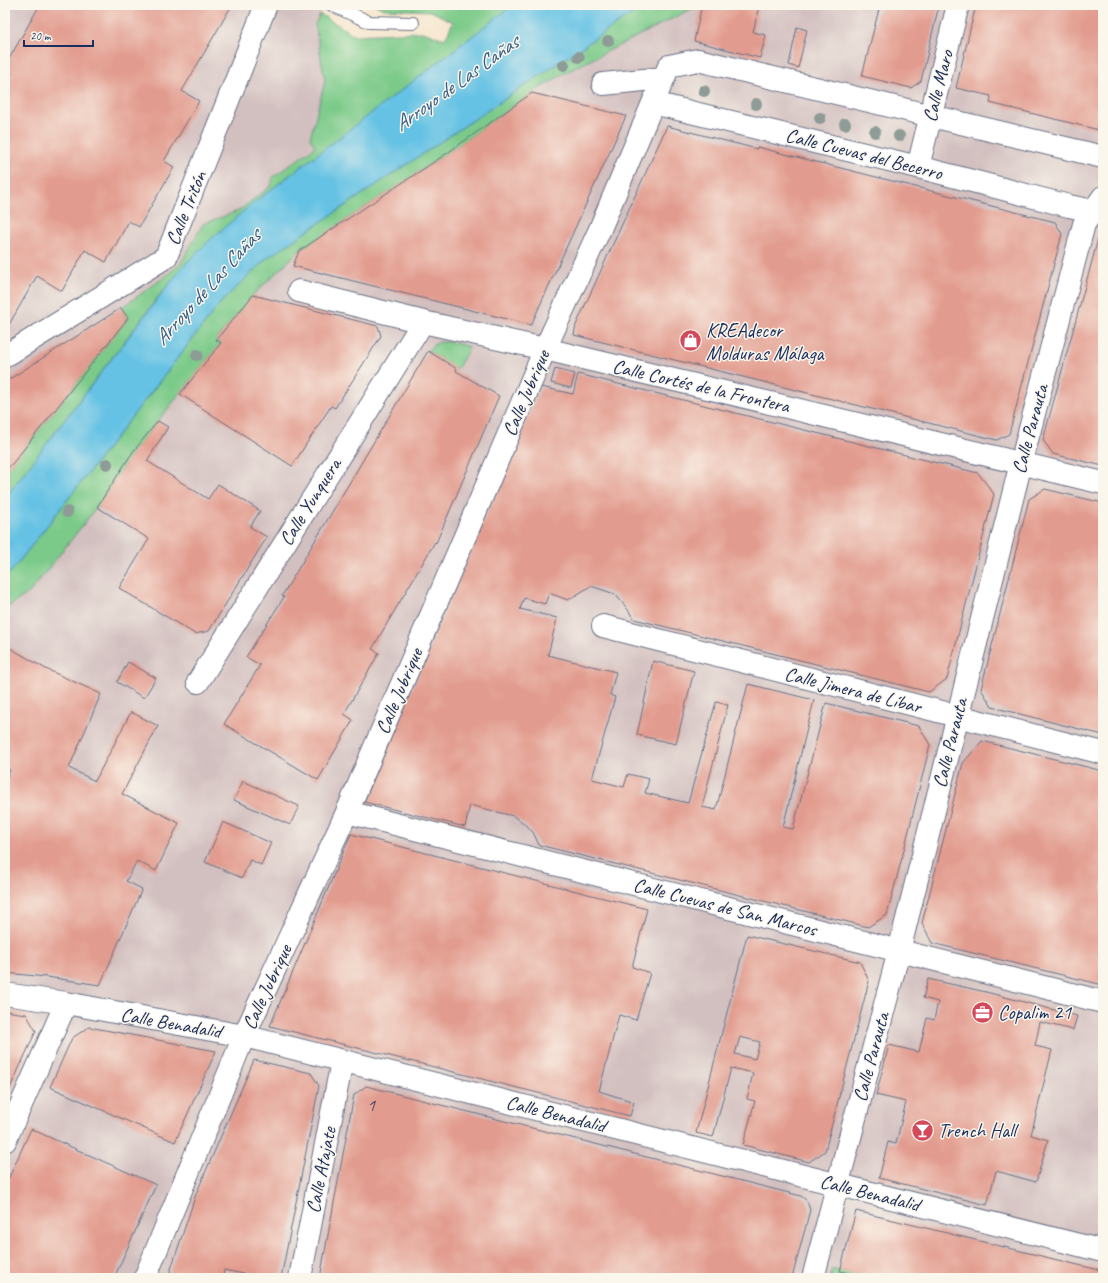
<svg xmlns="http://www.w3.org/2000/svg" width="1108" height="1283" font-family="Caveat,sans-serif">
  <style>
    .industrial { fill: #d2bfbf }
    .green { fill: #7cca89; stroke: #4c7c74 }
    .water { fill: #66c2e4; stroke: #4078a1 }
    .building { fill: #e29c8f; fill-rule: evenodd }
    .lines { fill: none; stroke-linecap: round; stroke-linejoin: round }
    .lane-casing { stroke: #686f84; stroke-width: 14 }
    .street-casing { stroke: #686f84; stroke-width: 24 }
    .lane { stroke: #fff; stroke-width: 12 }
    .street { stroke: #fff; stroke-width: 22 }
    .tree { fill: #8e9b97 }
    .labels { text-anchor: middle; dominant-baseline: central; stroke-width: 3; stroke-linejoin: round; paint-order: stroke }
    .number-label { font-size: 18px; fill: #4d4a6a }
    .street-label { font-size: 20px; fill: #1b2f5e; stroke: #fbf7ec }
    .poi-label { font-size: 20px; fill: #1b2f5e; stroke: #fbf7ec; text-anchor: start }
    .water-label { font-size: 21px; font-style: italic; fill: #325b86; stroke: #fbf7ec }
  </style>
  <rect width="100%" height="100%" fill="#fbf7ec"/>
  <filter id="ink" filterUnits="userSpaceOnUse"><feTurbulence type="fractalNoise" baseFrequency=".025" numOctaves="2"/><feDisplacementMap in="SourceGraphic" scale="8" xChannelSelector="R" yChannelSelector="G"/><feConvolveMatrix kernelMatrix="1 2 1 2 8 2 1 2 1" color-interpolation-filters="sRGB"/></filter>
  <filter id="wash" filterUnits="userSpaceOnUse"><feTurbulence type="fractalNoise" baseFrequency=".012" numOctaves="4" result="noise"/><feDisplacementMap in="SourceGraphic" scale="16" xChannelSelector="R" yChannelSelector="G"/><feGaussianBlur stdDeviation="0.9" result="paint"/><feColorMatrix in="noise" values="0 0 0 0 0 0 0 0 0 0 0 0 0 0 0 0 0 1.4 0 .05"/><feComposite in="paint" operator="in"/></filter>
  <g filter="url(#wash)">
    <rect width="100%" height="100%" fill="#f6e5cc"/>
    <path class="industrial" d="M5,5H325L315,24L325,81L310,138L315,147L273,177L271,186L238,211L203,224L181,262L166,276L121,308L128,318L12,464L5,470Z
      M699,5H1103V1278H5V609L30,592L97,507L132,453L221,343L216,340L253,295L299,251L443,156L532,93L565,73Z"/>
    <path class="green" d="M376,5H513L247,208L210,240L162,292L5,498V470L12,464L128,318L121,308L166,276L181,263L203,224L238,211L271,186L273,177L315,147L310,138L325,81L315,24L320,14L354,35L422,32L445,39L453,22L431,11L384,9Z
      M645,5H699L565,73L532,93L443,156L299,251L253,295L216,340L221,343L132,453L97,507L30,592L5,609V578L15,567L222,301L267,258Z
      M439,342H451L470,347L457,369L428,351L432,346Z
      M832,1269L869,1278H830Z"/>
    <path class="water" d="M513,5H645L267,258L222,301L15,567L5,578V498L162,293L184,265L210,240L247,208Z"/>
    <g id="blocks">
      <path class="building" d="M33,5H232L182,91L199,101L164,161L174,167L139,227L129,221L106,262L85,250L62,291L37,276L7,328L5,327V85L12,73L5,69V66L38,8Z
        M702,5H754L759,6L753,32L766,35L760,58L694,41Z
        M880,5H939L921,81L911,88L862,76Z
        M976,5H1103V131L990,103L991,96L956,88Z
        M797,27L807,30L798,68L789,65Z
        M532,93L626,116L531,325L293,266L299,251L443,156Z
        M667,126L757,149V147L1055,222L1062,234L1009,434L997,440L574,335L576,325Z
        M1103,235V466L1053,454L1043,440L1098,239Z
        M253,295L378,326L381,336L335,408L331,406L292,466L180,394L221,343L216,340Z
        M121,308L128,318L12,464L5,470V382Z
        M428,351L457,369L456,371L499,396L436,543L435,542L372,649L379,653L344,714L353,720L318,780L224,724L260,665L246,657L284,597L282,596Z
        M555,369L575,374L571,388L551,383Z
        M578,374L978,473L994,494L947,679L929,692L634,619L626,607L615,594L591,586L568,600L549,593L545,604L524,598L520,609L557,618L548,655L616,672L610,695L615,697L592,779L624,787L628,774L649,779L645,793L688,803L716,702L728,705L702,807L716,810L748,684L814,700L783,827L793,829L826,703L919,726L930,745L904,850L887,915L868,927L539,845L533,832L520,820L513,816L470,805L465,827L364,802L541,387L573,394Z
        M158,421L168,427L147,461L208,499L218,484L260,511L250,527L267,537L209,631L195,634L119,588L149,539L97,507L132,453Z
        M1045,489L1103,503V735L992,707L981,689L1029,499Z
        M5,645L46,669L101,694L69,768L95,781L131,712L158,726L122,794L179,823L156,871L137,861L126,881L142,889L100,985L47,977L5,973V909L6,906L5,905V782L10,770L5,768Z
        M653,661L694,671L676,744L637,735Z
        M128,662L156,678L144,698L117,682Z
        M982,741L1103,771V985L932,943L922,923L963,763Z
        M243,781L299,806L290,825L234,800Z
        M223,822L271,843L261,865L250,860L242,878L205,862Z
        M351,834L647,909L632,967L650,973L636,1020L619,1015L599,1091L634,1102L630,1116L270,1026Z
        M747,935L860,962L869,981L825,1151L809,1162L743,1145L755,1101L747,1099L753,1073L731,1068L713,1137L696,1133ZM740,1037L760,1042L755,1059L735,1054Z
        M928,979L986,992L1077,1016L1073,1030L1040,1022L1035,1046L1052,1050L1031,1135L1048,1140L1036,1182L996,1171L987,1205L879,1178L888,1142L896,1144L906,1102L876,1095L889,1045L919,1052L927,1018L934,1020L938,1002L923,998Z
        M5,1011L26,1014L36,1031L5,1099Z
        M89,1027L216,1051L175,1142L50,1087L72,1038Z
        M254,1060L311,1073L319,1086L281,1278H264L224,1270L223,1278H168L196,1194Z
        M366,1086L801,1196L807,1201L810,1210L792,1278H320L354,1095Z
        M31,1129L156,1185L114,1278H5V1186Z
        M856,1211L1103,1271V1278H869L840,1271Z"/>
    </g>
  </g>
  <g filter="url(#ink)">
    <use href="#blocks" fill-opacity="0" stroke="#686f84" stroke-width="1"/>
    <g class="lines">
      <defs>
        <path id="lane" d="M332,5L369,22L413,23"/>
        <path id="street" d="M603,84L664,78
          M1103,157L698,60L669,66L653,103L918,167L1069,206L1103,213
          M918,167L958,5
          M299,291L423,322L545,349L1103,483
          M5,356L166,257L266,5
          M603,626L1103,753
          M198,682L423,322
          M347,812L1103,1002
          M5,994L66,1003L244,1036L1103,1251
          M5,1141L66,1003
          M145,1278L244,1036L347,812L545,349L600,229L653,103
          M300,1278L342,1061
          M813,1278L899,951L1021,463L1084,224L1103,197"/>
      </defs>
      <use href="#lane" class="lane-casing"/>
      <use href="#street" class="street-casing"/>
      <use href="#lane" class="lane"/>
      <use href="#street" class="street"/>
    </g>
    <g class="tree">
      <circle cx="608" cy="41" r="6"/>
      <circle cx="579" cy="57" r="6"/>
      <circle cx="564" cy="65" r="6"/>
      <circle cx="704" cy="91" r="6"/>
      <circle cx="756" cy="104" r="6"/>
      <circle cx="820" cy="118" r="6"/>
      <circle cx="845" cy="124" r="6"/>
      <circle cx="875" cy="132" r="6"/>
      <circle cx="899" cy="136" r="6"/>
      <circle cx="197" cy="355" r="6"/>
      <circle cx="107" cy="464" r="6"/>
      <circle cx="67" cy="512" r="6"/>
    </g>
  </g>
  <defs>
    <symbol id="shop-disc" viewBox="-11 -11 22 22"><circle r="9.5" fill="#d1495b" stroke="#fbf7ec"/><path d="M-5-2.5h2.3a2.7 3.5 0 0 1 5.4 0H5L5.5 6h-11ZM-1.5-2.5h3a1.5 2.3 0 0 0-3 0Z" fill="#fff"/></symbol>
    <symbol id="office-disc" viewBox="-11 -11 22 22"><circle r="9.5" fill="#d1495b" stroke="#fbf7ec"/><path d="M-6-3h4V-5.5h4V-3h4V5H-6ZM-1-4.5V-3h2v-1.5ZM-6 0V1H6V0Z" fill="#fff"/></symbol>
    <symbol id="bar-disc" viewBox="-11 -11 22 22"><circle r="9.5" fill="#d1495b" stroke="#fbf7ec"/><path d="M-6-5H6L.8 .8V4.5H3.5V6h-7V4.5H-.8V.8Z" fill="#fff"/></symbol>
  </defs>
  <g fill-rule="evenodd">
    <use href="#shop-disc" x="678" y="328" width="25" height="25"/>
    <use href="#office-disc" x="970" y="1000" width="25" height="25"/>
    <use href="#bar-disc" x="910" y="1118" width="25" height="25"/>
  </g>
  <g class="labels">
    <g class="number-label">
      <text x="371" y="1105">1</text>
    </g>
    <g class="street-label">
      <text transform="translate(938 86) rotate(-76)">Calle Maro</text>
      <text transform="translate(864 154) rotate(14)">Calle Cuevas del Becerro</text>
      <text transform="translate(186 208) rotate(-68)">Calle Tritón</text>
      <text transform="translate(701 386) rotate(13)">Calle Cortés de la Frontera</text>
      <text transform="translate(526 393) rotate(-67)">Calle Jubrique</text>
      <text transform="translate(1030 429) rotate(-75)">Calle Parauta</text>
      <text transform="translate(310 502) rotate(-58)">Calle Yunquera</text>
      <text transform="translate(853 690) rotate(14)">Calle Jimera de Líbar</text>
      <text transform="translate(399 691) rotate(-67)">Calle Jubrique</text>
      <text transform="translate(950 743) rotate(-76)">Calle Parauta</text>
      <text transform="translate(725 907) rotate(14)">Calle Cuevas de San Marcos</text>
      <text transform="translate(267 987) rotate(-65)">Calle Jubrique</text>
      <text transform="translate(171 1023) rotate(10)">Calle Benadalid</text>
      <text transform="translate(871 1057) rotate(-75)">Calle Parauta</text>
      <text transform="translate(556 1114) rotate(14)">Calle Benadalid</text>
      <text transform="translate(321 1170) rotate(-79)">Calle Atajate</text>
      <text transform="translate(870 1193) rotate(14)">Calle Benadalid</text>
    </g>
    <g class="poi-label">
      <text x="706" y="330">KREAdecor<tspan x="706" dy="23">Molduras Málaga</tspan></text>
      <text x="998" y="1012">Copalim 21</text>
      <text x="938" y="1130">Trench Hall</text>
    </g>
    <g class="water-label">
      <text transform="translate(456 83) rotate(-36)">Arroyo de Las Cañas</text>
      <text transform="translate(207 287) rotate(-48)">Arroyo de Las Cañas</text>
    </g>
  </g>
  <rect width="1108" height="1283" fill="none" stroke="#fbf7ec" stroke-width="20"/>
  <path d="M24 40v6h69v-6" fill="none" stroke="#1b2f5e" stroke-width="2"/>
  <text x="30" y="40" font-size="12" fill="#1b2f5e" stroke="#fbf7ec" stroke-width="3" paint-order="stroke">20 m</text>
</svg>
